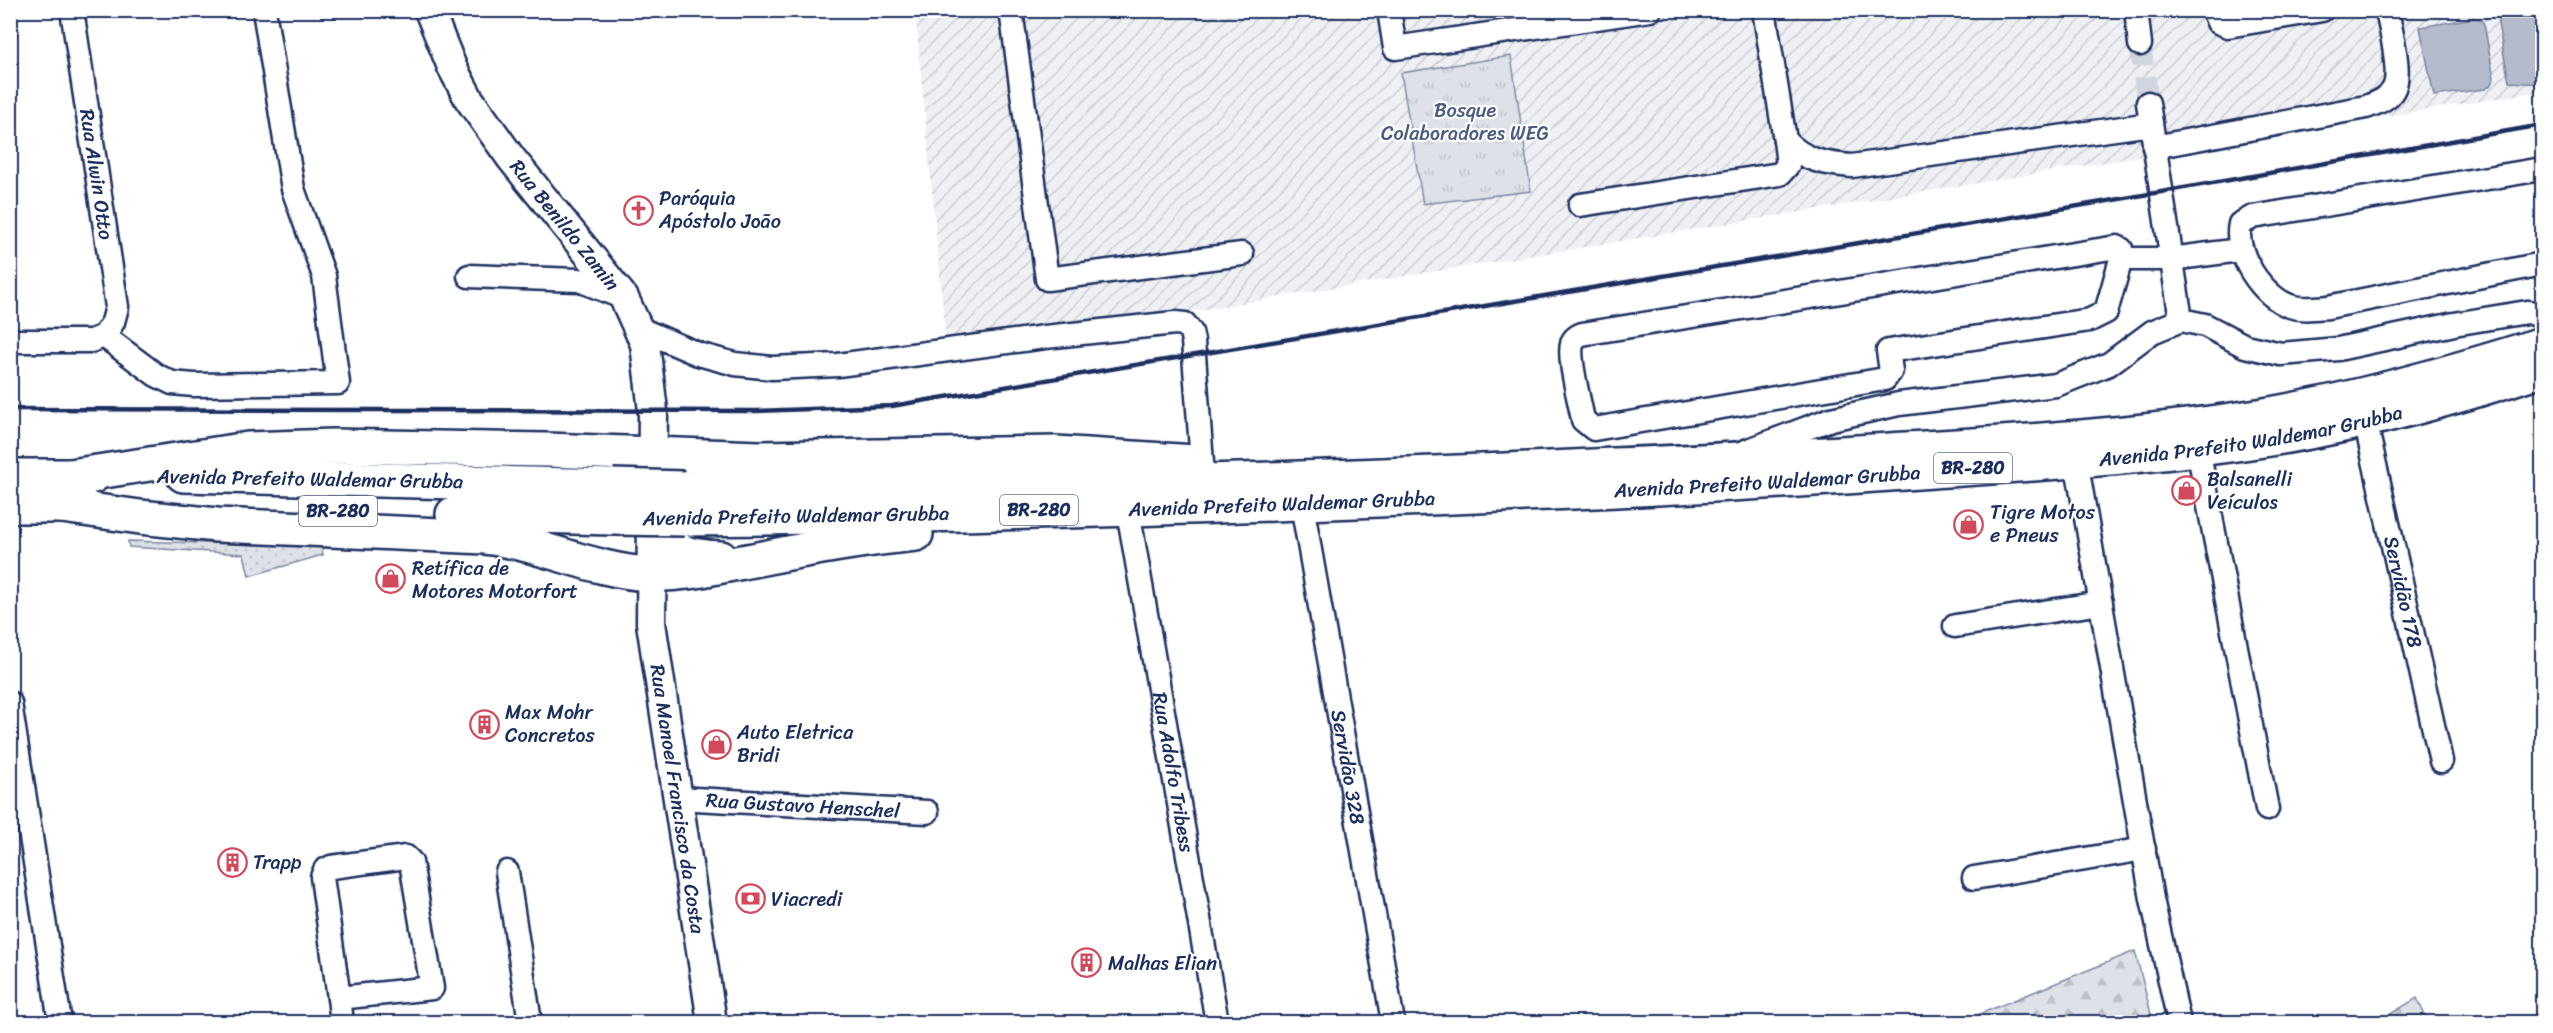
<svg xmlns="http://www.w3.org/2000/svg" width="2553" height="1033" font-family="Sriracha,sans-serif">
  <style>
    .industrial { fill: url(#industrial-furrows) }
    .grass { fill: url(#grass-tufts); stroke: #7c88a2; stroke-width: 1.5 }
    .forest { fill: url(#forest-firs); stroke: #7c88a2; stroke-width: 1.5 }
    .garden { fill: url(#garden-dots); stroke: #7c88a2; stroke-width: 1.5 }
    .water { fill: #b5bbca; stroke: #77839f; stroke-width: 1.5 }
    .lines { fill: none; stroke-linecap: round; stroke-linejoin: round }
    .minor-tunnel { stroke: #d1d5df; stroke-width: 22; stroke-dasharray: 22 11; stroke-linecap: butt }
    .minor-casing { stroke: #1b2f5e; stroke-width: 27 }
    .major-casing { stroke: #1b2f5e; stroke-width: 33 }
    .highway-casing { stroke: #1b2f5e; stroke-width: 38 }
    .minor { stroke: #fff; stroke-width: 22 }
    .major { stroke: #fff; stroke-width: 28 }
    .highway { stroke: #fff; stroke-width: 33 }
    .rail { stroke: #1b2f5e; stroke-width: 4.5 }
    .highway-bridge-casing { stroke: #1b2f5e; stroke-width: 38; stroke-linecap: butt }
    .highway-bridge { stroke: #fff; stroke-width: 33 }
    .labels { text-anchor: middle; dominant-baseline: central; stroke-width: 4.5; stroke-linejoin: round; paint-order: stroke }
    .shield { fill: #fff; stroke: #5f6d8e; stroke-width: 1.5 }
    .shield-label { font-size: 18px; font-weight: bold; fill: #1b2f5e }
    .park-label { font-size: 20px; fill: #4c5c80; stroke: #fff }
    .street-label { font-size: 20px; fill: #1b2f5e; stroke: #fff }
    .poi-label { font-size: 20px; fill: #1b2f5e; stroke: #fff; text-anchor: start }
  </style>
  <defs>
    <pattern id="industrial-furrows" width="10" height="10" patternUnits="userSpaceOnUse" patternTransform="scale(1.5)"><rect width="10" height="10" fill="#eff0f4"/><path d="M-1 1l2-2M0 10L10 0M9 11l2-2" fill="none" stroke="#ccced4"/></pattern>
    <pattern id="grass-tufts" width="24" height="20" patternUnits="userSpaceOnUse" patternTransform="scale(1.5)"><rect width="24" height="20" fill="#dee1e7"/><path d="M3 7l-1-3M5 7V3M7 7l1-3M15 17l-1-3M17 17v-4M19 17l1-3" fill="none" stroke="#bec1c9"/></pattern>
    <pattern id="forest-firs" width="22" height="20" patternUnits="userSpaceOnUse" patternTransform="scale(1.5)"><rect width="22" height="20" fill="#dee1e7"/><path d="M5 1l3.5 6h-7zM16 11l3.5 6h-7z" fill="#bec1c9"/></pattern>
    <pattern id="garden-dots" width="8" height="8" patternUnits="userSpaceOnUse" patternTransform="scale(1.5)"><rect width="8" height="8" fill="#dee1e7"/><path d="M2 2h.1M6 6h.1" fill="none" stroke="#bec1c9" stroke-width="1.8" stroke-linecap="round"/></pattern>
  </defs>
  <rect width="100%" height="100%" fill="#fff"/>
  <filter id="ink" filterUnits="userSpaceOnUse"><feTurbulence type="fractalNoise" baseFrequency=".0167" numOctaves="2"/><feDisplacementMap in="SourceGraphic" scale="12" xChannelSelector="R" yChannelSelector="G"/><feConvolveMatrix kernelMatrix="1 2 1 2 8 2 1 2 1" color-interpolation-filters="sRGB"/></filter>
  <g filter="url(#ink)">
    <path class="industrial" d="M915,11H2542V91L947,351Z"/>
    <path class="grass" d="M1511,56L1531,191L1423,204L1401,73Z"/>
    <path class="forest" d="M2135,951L2153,1022H1960Z
      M2417,998L2428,1022H2377Z"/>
    <path class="garden" d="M128,541L322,546L323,555L249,576L244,554L129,547Z"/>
    <path class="water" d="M2504,11H2542V84L2509,82L2498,24L2500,15Z
      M2474,18L2480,19L2484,24L2494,78L2490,86L2485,89L2434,96L2420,27Z"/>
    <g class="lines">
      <path class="minor-tunnel" d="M2140,44L2148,103"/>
      <defs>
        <g id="minor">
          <path id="s1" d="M72,10L117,307L113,322L104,336"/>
          <path d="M1011,10L1047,279L1242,254"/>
          <path d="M1389,10L1395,48L1650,10"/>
          <path d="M1764,10L1785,140C1804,161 1826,164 1852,166L2151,124"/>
          <path d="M2136,10L2140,44"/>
          <path d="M2213,10L2218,22L2228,26L2322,10"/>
          <path d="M2148,103L2181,320"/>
          <path d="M2154,147L2366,107C2376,103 2387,100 2393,90C2403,74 2390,29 2387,10"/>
          <path d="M2542,169L2253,217L2240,224C2233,253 2263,297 2290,306C2302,310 2316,308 2328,307L2542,264"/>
          <path d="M1580,205L1780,174L1788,165L1785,140"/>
          <path d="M2121,259L2106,312L2090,320L1888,351L1891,371L1885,379L1594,429L1583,420C1580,403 1568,359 1572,344C1573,338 1578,336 1582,334L2117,247L2121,249V259H2171L2240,250"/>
          <path d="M469,276L579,280L624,298"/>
          <path d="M640,329L698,354L735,364L772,368L838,365L1045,337L1175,323L1185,324L1191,332L1193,341L1202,463"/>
          <path d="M104,336L156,375L172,383L194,385L338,383L324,276L293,189L264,10"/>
          <path d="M10,341H91L104,336"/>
          <path id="s2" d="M2365,420L2441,761"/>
          <path d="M2198,449L2267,809"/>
          <path d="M1746,451L1831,419L1899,404L2056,385L2109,364L2152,332L2181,320L2205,325L2245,346L2281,354L2338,349L2454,324L2527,312L2542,314"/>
          <path d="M2076,460L2152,899L2179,1022"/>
          <path id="s3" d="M1303,510L1393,1022"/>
          <path id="s4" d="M1130,522L1217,1022"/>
          <path d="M1955,626L2101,603"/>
          <path d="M10,703L60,1022"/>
          <path id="s5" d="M677,798L927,812"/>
          <path d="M406,857L411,862L432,988L339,998L322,877L325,870L331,867Z"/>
          <path d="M507,872L530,1022"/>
          <path d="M1974,878L2144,849"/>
          <path d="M339,998L342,1022"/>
        </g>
        <g id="major">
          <path id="s6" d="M429,10L452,67L469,99L511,158L624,298L645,344L653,411L651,623L712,1022"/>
        </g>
        <g id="highway">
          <path d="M183,475L613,486"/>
          <path d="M10,476H93"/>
          <path d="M71,476L248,449L333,446L547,450L759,458L1056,453L1195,462"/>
          <path d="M684,488C994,489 1305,480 1614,465C1717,461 1821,454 1924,448C2039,441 2156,433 2270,414C2362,398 2453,372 2542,344"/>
          <path d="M665,492C665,502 662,526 665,535C673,556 702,557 721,558"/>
          <path d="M10,506H84"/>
          <path d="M62,506L140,517L217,525L485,537C541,543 593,571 649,574C684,576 719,566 753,560C807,549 861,539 916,534"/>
          <path d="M453,514L613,518"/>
          <path id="s7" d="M685,519C988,516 1292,504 1596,491C1708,486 1821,479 1933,471C2052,463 2171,456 2288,436C2374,421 2460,397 2542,369"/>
        </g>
      </defs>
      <use href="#minor" class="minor-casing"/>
      <use href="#major" class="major-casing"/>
      <use href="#highway" class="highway-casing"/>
      <use href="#minor" class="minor"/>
      <use href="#major" class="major"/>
      <use href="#highway" class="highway"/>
      <path class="rail" d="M10,409L756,411L892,406L2161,192L2542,125"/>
      <defs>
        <path id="highway-bridge" d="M613,486L684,488
          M613,518L685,519"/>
      </defs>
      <use href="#highway-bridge" class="highway-bridge-casing"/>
      <use href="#highway-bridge" class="highway-bridge"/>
    </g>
  </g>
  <defs>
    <symbol id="church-ring" viewBox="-11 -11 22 22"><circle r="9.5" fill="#fff" stroke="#d1495b" stroke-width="1.5"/><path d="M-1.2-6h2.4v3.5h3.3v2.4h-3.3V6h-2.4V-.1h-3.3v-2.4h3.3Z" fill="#d1495b"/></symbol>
    <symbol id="shop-ring" viewBox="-11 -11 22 22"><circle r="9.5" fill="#fff" stroke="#d1495b" stroke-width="1.5"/><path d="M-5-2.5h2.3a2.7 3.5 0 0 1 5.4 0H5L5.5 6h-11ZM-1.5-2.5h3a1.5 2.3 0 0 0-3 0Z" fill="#d1495b"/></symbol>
    <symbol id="building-ring" viewBox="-11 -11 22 22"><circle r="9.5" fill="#fff" stroke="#d1495b" stroke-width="1.5"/><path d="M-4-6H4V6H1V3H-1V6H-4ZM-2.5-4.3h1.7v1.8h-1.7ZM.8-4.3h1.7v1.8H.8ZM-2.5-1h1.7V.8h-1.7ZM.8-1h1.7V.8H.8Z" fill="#d1495b"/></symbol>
    <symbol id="bank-ring" viewBox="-11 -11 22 22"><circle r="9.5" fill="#fff" stroke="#d1495b" stroke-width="1.5"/><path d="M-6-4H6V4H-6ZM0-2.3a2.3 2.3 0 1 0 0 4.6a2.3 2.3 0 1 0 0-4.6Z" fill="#d1495b"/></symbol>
  </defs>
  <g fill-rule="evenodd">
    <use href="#church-ring" x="622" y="194" width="33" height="33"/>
    <use href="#shop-ring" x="2170" y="474" width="33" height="33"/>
    <use href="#shop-ring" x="1952" y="508" width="33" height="33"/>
    <use href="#shop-ring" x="374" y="562" width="33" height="33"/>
    <use href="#building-ring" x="468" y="708" width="33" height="33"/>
    <use href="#shop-ring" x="700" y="728" width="33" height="33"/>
    <use href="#building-ring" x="216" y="846" width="33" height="33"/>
    <use href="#bank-ring" x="734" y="882" width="33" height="33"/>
    <use href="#building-ring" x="1070" y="946" width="33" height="33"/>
  </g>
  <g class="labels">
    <g class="shield">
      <rect x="1934" y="453" width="78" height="30" rx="4.5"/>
      <rect x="1000" y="495" width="78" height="30" rx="4.5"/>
      <rect x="299" y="496" width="78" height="30" rx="4.5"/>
    </g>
    <g class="shield-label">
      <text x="1973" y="468">BR-280</text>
      <text x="1039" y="510">BR-280</text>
      <text x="338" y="511">BR-280</text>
    </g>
    <g class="park-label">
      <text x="1465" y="110">Bosque<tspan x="1465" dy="23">Colaboradores WEG</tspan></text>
    </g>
    <g class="street-label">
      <text stroke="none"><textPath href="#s1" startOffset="166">Rua Alwin Otto</textPath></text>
      <text stroke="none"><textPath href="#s6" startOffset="256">Rua Benildo Zamin</textPath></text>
      <text stroke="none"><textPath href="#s7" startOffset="1569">Avenida Prefeito Waldemar Grubba</textPath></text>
      <text transform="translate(310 479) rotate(1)">Avenida Prefeito Waldemar Grubba</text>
      <text stroke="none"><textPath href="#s7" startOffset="1083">Avenida Prefeito Waldemar Grubba</textPath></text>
      <text stroke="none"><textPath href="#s7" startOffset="597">Avenida Prefeito Waldemar Grubba</textPath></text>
      <text transform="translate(796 516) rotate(-1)">Avenida Prefeito Waldemar Grubba</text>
      <text stroke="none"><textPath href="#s2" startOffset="176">Servidão 178</textPath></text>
      <text stroke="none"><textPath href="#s3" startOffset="261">Servidão 328</textPath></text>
      <text stroke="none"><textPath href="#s4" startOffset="254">Rua Adolfo Tribess</textPath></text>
      <text stroke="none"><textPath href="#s6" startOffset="858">Rua Manoel Francisco da Costa</textPath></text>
      <text stroke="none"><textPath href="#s5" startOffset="126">Rua Gustavo Henschel</textPath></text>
    </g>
    <g class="poi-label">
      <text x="659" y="198">Paróquia<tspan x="659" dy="23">Apóstolo João</tspan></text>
      <text x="2207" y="479">Balsanelli<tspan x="2207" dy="23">Veículos</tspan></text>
      <text x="1990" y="512">Tigre Motos<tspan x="1990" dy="23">e Pneus</tspan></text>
      <text x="412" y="568">Retífica de<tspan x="412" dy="23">Motores Motorfort</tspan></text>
      <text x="505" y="712">Max Mohr<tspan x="505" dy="23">Concretos</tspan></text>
      <text x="737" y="732">Auto Eletrica<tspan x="737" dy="23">Bridi</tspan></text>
      <text x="253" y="862">Trapp</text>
      <text x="771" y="899">Viacredi</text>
      <text x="1108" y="963">Malhas Elian</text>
    </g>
  </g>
  <rect width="2553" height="1033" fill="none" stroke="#fff" stroke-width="36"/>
  <rect x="18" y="18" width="2517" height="997" fill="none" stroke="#1b2f5e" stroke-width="2" filter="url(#ink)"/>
</svg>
